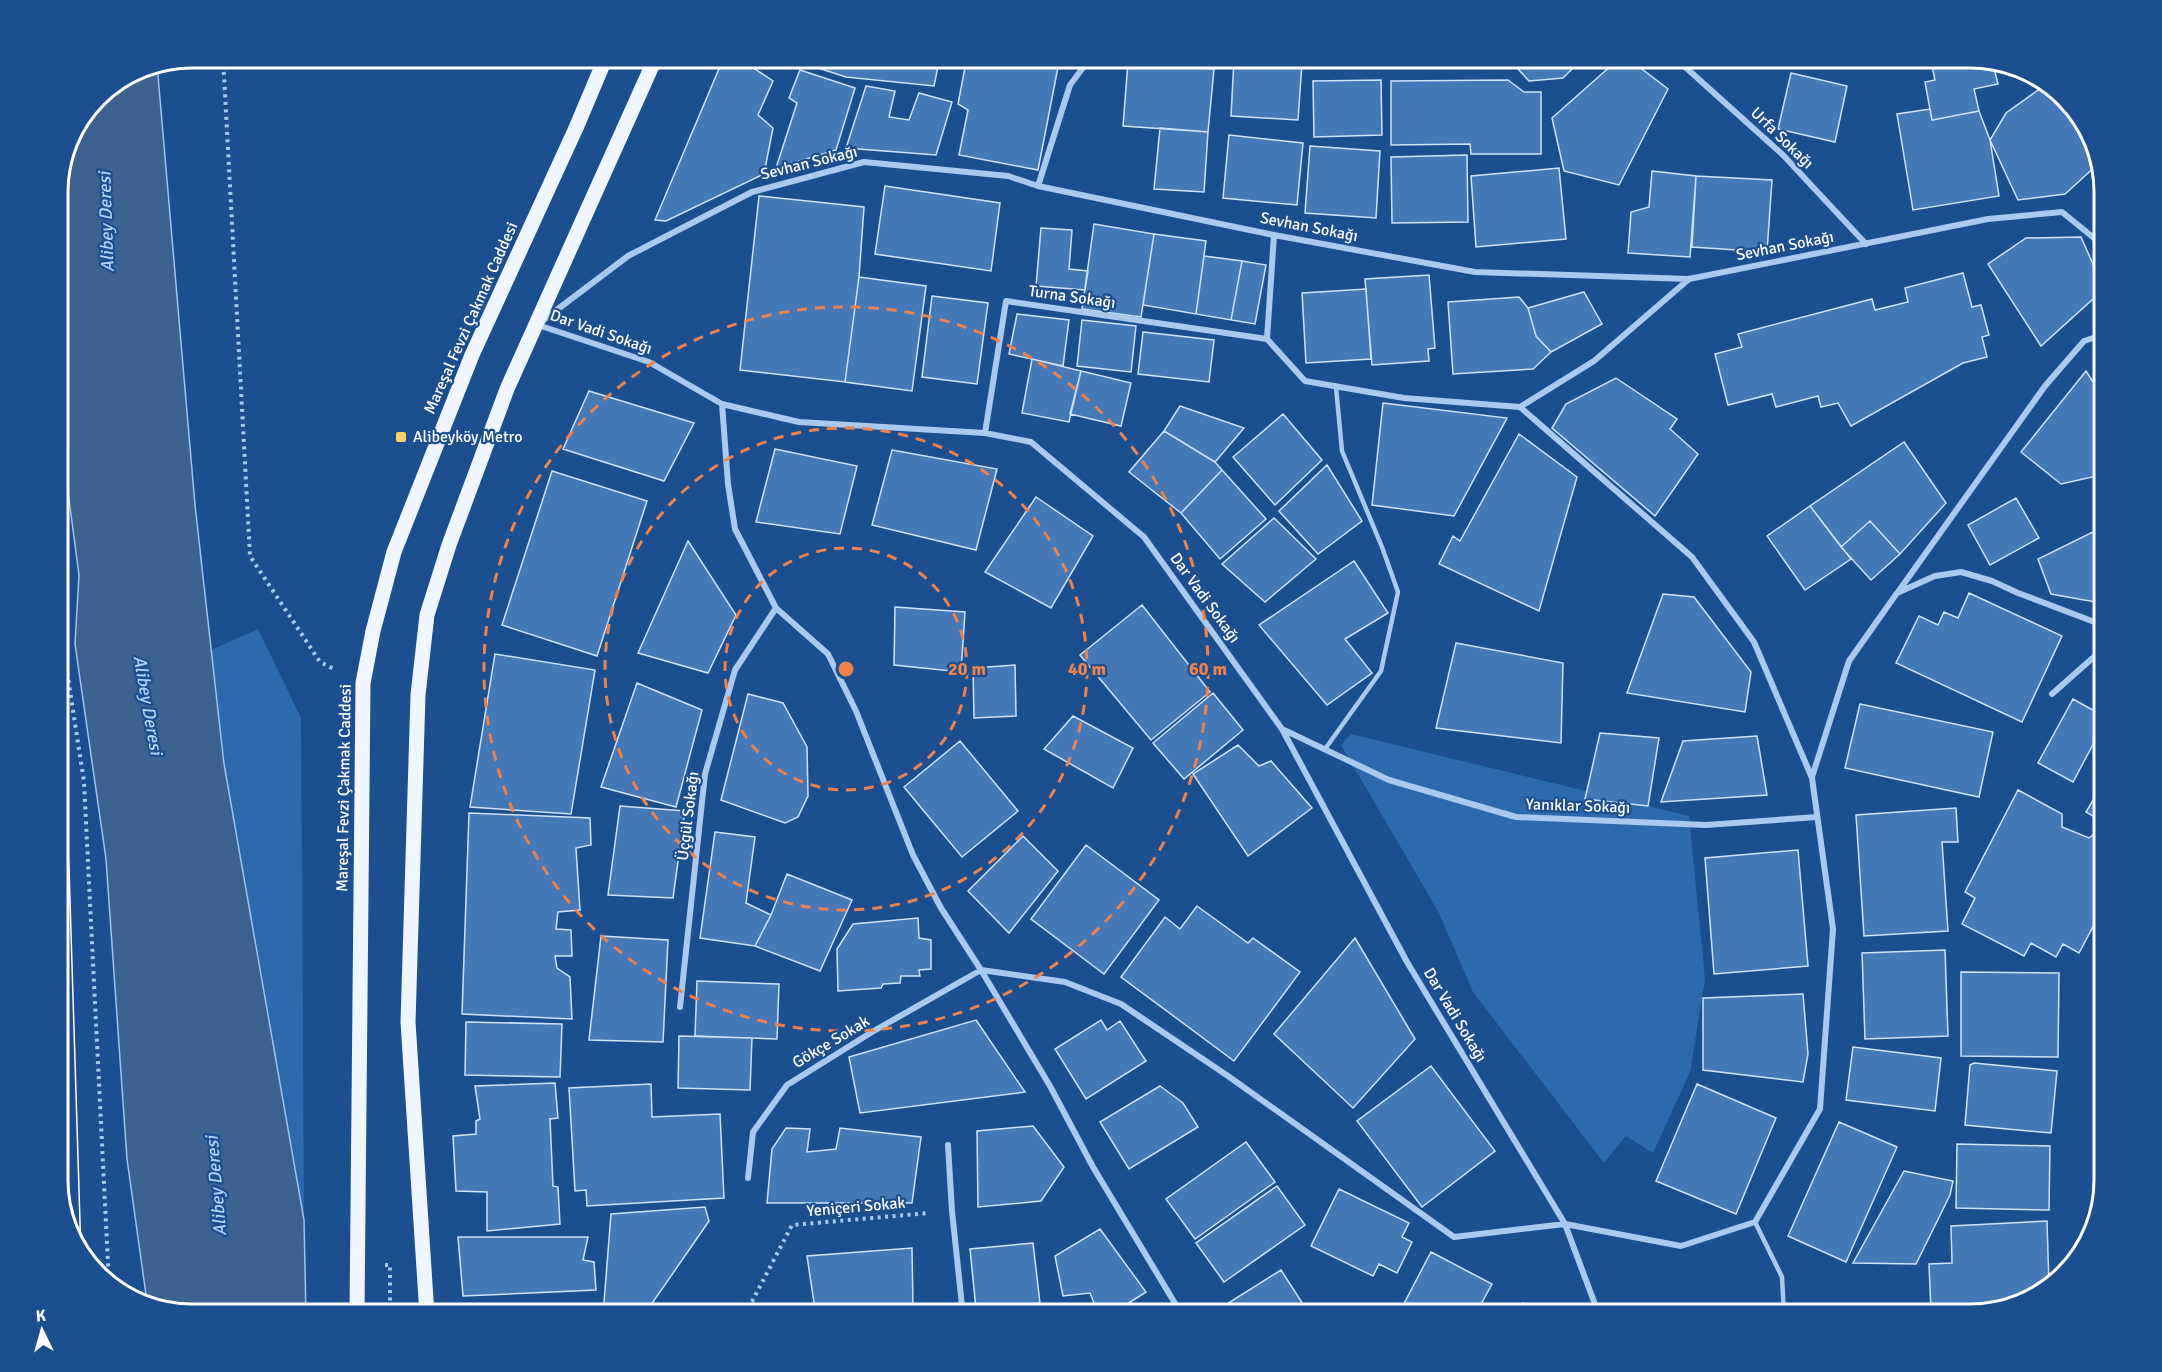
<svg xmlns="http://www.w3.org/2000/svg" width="2162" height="1372" font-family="Signika,sans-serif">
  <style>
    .green { fill: #2e69ad }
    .water { fill: #3c6290; stroke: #9cc4f0; stroke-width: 1.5 }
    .building { fill: #4478b7; stroke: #cfe3fa; stroke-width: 1.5 }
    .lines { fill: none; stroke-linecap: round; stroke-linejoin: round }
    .path { stroke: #a9c9ee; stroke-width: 4; stroke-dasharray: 3 4.5; stroke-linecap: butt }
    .service { stroke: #a9c9ee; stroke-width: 4.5 }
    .minor { stroke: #a9c9ee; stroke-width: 6 }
    .primary { stroke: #f0f6ff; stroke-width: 15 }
    .tram { stroke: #fff; stroke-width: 1.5 }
    .ring { fill: none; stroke: #ee8249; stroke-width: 3; stroke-dasharray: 10 8 }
    .poi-dot { fill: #ffd166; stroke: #1b4f8f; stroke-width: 2 }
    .labels { text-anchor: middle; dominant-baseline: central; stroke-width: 4.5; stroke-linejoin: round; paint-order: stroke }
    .street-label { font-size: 16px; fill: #fff; stroke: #1b4f8f }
    .poi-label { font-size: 16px; fill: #fff; stroke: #1b4f8f; text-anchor: start }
    .water-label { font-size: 18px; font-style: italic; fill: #b5d3f5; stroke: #1b4f8f }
    .rim { fill: none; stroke: #fff; stroke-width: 3 }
    .centre { fill: #ee8249; stroke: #1b4f8f; stroke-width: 3 }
    .ring-label { font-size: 18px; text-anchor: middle; font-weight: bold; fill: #ee8249; stroke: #1b4f8f; stroke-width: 4.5; stroke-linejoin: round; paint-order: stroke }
  </style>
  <rect width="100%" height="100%" fill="#1b4f8f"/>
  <path class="green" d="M258,629L301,718L304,1220L224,764L211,650Z
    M1351,734L1689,816L1705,979L1690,1072L1653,1153L1626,1136L1604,1163L1473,992L1438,911L1341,745Z"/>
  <path class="water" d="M157,64L195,505L224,764L304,1220L306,1315H191L147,1302L127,1159L106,859L75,644L79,575L57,409V183L67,140L97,96L140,67Z"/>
  <path class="building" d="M724,57H737L773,81L758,115L773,128L764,174L666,221L655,220Z
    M784,57H940L934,86L846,77Z
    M967,57H1060L1038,170L959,155L968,110L958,104Z
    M1507,57H1584L1563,78L1529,81Z
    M1621,57H1626L1668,89L1619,185L1564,171L1552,118Z
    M1930,57H1971L1993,64L1998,84L1974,89L1979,111L1932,120L1925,82L1935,80Z
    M1234,59L1302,63L1298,120L1231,116Z
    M1128,62L1214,69L1208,132L1123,126Z
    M800,70L855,88L836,150L776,168L797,103L789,98Z
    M1791,73L1847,86L1835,142L1778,129Z
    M1381,80L1382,135L1314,137L1313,81Z
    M1508,80L1524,92H1541V154H1471L1470,144L1391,145V81Z
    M2048,83L2087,124L2098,164L2065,194L2018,200L1990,140L2006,113Z
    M866,86L895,91L889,117L909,120L919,93L952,102L936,155L846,148Z
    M1930,109L1932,120L1979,111L1990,140L1999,196L1913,210L1897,114Z
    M1160,128L1208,132L1204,192L1154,189Z
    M1229,135L1303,143L1297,205L1223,198Z
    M1310,146L1380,151L1376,218L1305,213Z
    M1467,155L1468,222L1392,223L1391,157Z
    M1559,168L1566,239L1476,247L1471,176Z
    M1652,171L1696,176L1690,257L1628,253L1631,212L1649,207Z
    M1696,176L1772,180L1767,252L1692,247Z
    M885,186L1000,203L991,271L875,254Z
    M759,196L864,207L859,277L845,382L740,370Z
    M1094,224L1154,234L1141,317L1082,309Z
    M1041,228L1072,230L1069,269L1088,271L1085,290L1036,286Z
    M1154,234L1206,241L1196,314L1143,305Z
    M2081,237L2104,289L2041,346L1988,264L2026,238Z
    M1204,256L1242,261L1231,320L1196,314Z
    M1242,261L1266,265L1255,324L1231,320Z
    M1963,273L1972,307L1981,305L1989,335L1982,337L1987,357L1963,363L1851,426L1838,403L1821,407L1818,396L1776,407L1772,394L1728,405L1715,354L1742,347L1738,334L1872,299L1875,310L1908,302L1905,288Z
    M1429,275L1435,348L1428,349L1429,361L1372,365L1365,279Z
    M859,277L926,286L912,391L845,382Z
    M1366,289L1371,359L1306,363L1302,293Z
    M1584,292L1602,324L1551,352L1536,336L1528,308Z
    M932,296L988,303L977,384L922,377Z
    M1519,297L1528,308L1536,336L1551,352L1533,369L1453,374L1448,302Z
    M1017,314L1069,320L1063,366L1009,354Z
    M1082,320L1136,326L1131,372L1077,366Z
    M1143,332L1214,340L1209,382L1138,374Z
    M1032,359L1081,371L1069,422L1022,413Z
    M1081,371L1131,383L1121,426L1070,414Z
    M2086,371L2105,401V472L2101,475L2061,484L2021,452Z
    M1616,378L1677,419L1670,429L1698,454L1655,516L1552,428L1566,404Z
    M589,391L694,423L664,481L563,449Z
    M1383,403L1507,418L1454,516L1372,505Z
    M1180,406L1244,428L1215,462L1164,431Z
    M1283,414L1322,460L1275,505L1233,457Z
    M1164,431L1215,462L1222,470L1181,513L1129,472Z
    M1519,434L1577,477L1539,611L1439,564L1453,536L1460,541Z
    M1904,442L1946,503L1900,554L1870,521L1841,547L1810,506Z
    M775,449L857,466L840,534L756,522Z
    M892,450L997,469L976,550L872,525Z
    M1327,465L1362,521L1318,554L1279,511Z
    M1222,470L1266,519L1220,559L1181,513Z
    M552,471L647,501L597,656L502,625Z
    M1036,497L1093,536L1051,608L985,572Z
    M2016,498L2039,538L1990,565L1968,525Z
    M1810,506L1851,559L1805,590L1767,536Z
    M1274,518L1316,559L1265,602L1222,564Z
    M1870,521L1900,554L1871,580L1841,547Z
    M2105,526V602L2101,603L2051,594L2038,559Z
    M688,541L736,615L708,673L638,653Z
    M1354,561L1388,613L1345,639L1372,673L1327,705L1259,625Z
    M1969,593L2062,636L2022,722L1896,663L1919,616L1938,625L1944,612L1958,618Z
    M1663,594L1694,597L1751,672L1745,712L1627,693Z
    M1142,605L1210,692L1151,740L1080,655Z
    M895,607L965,612L961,672L894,665Z
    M1456,643L1563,663L1561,743L1436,728Z
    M495,654L595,670L571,814L470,807Z
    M1015,665L1016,716L974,718L973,668Z
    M637,683L702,710L676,807L601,787Z
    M1213,693L1243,730L1184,779L1153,743Z
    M748,694L783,703L807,747L808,796L798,817L785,823L721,800Z
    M2073,699L2105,717V722L2073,782L2038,763Z
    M1860,704L1993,732L1979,797L1845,768Z
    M1073,716L1133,748L1113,788L1044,749Z
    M1600,733L1659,738L1648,806L1585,799Z
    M1757,736L1767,795L1661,802L1683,741Z
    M960,741L1018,811L962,857L904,787Z
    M1238,745L1259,766L1271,761L1312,808L1248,856L1193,774Z
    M2105,780V823L2086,812Z
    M2018,790L2062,814V827L2089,838L2094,834L2105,839V904L2079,953L2063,944L2056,957L2031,943L2024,956L1962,924L1975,898L1965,892Z
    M620,806L685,811L673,898L608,895Z
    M1956,808L1958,842H1942L1948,931L1864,936L1856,815Z
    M469,813L590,818L591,845L576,848L580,910L558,912L556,929L571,930L572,956H555L557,968L570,977L572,1019L462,1014Z
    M715,832L755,837L746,903L771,915L755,946L700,938Z
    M1023,836L1058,871L1009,933L968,891Z
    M1086,845L1159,900L1104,974L1031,919Z
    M1798,850L1808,966L1714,974L1705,858Z
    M787,874L852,900L820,971L755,946L771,915Z
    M1197,906L1248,943L1253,938L1300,972L1234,1061L1121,977L1165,917L1180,929Z
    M918,918L919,938L931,940V969L919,970L920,976H901L900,983L883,984L881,988L838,991L837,949L853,924Z
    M601,936L668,940L663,1042L589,1040Z
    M1355,938L1415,1039L1353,1108L1274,1034Z
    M1945,950L1948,1036L1865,1039L1862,953Z
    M1961,972L2059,973L2058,1057L1961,1056Z
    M697,981L779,984L777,1039L695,1036Z
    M1803,994L1808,1054L1803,1082L1703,1070V998Z
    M976,1020L1025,1092L860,1113L849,1057Z
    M1101,1020L1107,1030L1120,1021L1146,1061L1086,1099L1055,1049Z
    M466,1022L562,1024L560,1077L465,1075Z
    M679,1036L752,1038L750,1090L678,1088Z
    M1853,1047L1941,1058L1935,1111L1846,1100Z
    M1974,1063L2057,1071L2051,1133L1965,1125L1970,1065Z
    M1431,1066L1495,1151L1422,1207L1357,1121Z
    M555,1083L558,1118L550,1119L553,1186L558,1187L560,1224L487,1231V1192L456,1191L453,1136L476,1134V1121L480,1119L475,1086Z
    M651,1084L652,1117L720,1114L724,1198L587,1206L586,1190L575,1191L569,1088Z
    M1697,1084L1776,1118L1736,1214L1656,1181Z
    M1160,1086L1183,1103L1198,1127L1129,1169L1100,1122Z
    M1839,1122L1897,1147L1846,1262L1788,1236Z
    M1033,1126L1064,1167L1041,1201L978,1207L977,1131Z
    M786,1128L810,1129L807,1152L836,1149L840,1128L921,1137L912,1203H767L772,1149Z
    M1246,1142L1275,1182L1195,1239L1166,1199Z
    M1957,1144L2050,1146L2049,1210L1956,1208Z
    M1904,1171L1953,1181L1950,1195L1916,1264L1853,1263Z
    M1277,1186L1305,1225L1224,1282L1196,1243Z
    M1339,1189L1409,1223L1402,1237L1412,1242L1397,1273L1379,1264L1373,1276L1311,1246Z
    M705,1207L709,1221L644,1315H603L611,1214Z
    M2047,1221L2049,1286L2038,1297L1991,1310L1931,1312L1929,1264L1952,1263L1951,1226Z
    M1100,1229L1146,1292L1110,1315H1099L1090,1293L1063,1296L1055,1256Z
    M458,1237H588L583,1260L594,1262L596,1290L463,1296Z
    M1033,1243L1040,1303L976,1309L970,1249Z
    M912,1248L913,1308L815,1309L807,1256Z
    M1431,1252L1492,1284L1475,1315H1398Z
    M1281,1270L1310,1315H1217L1214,1310L1219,1309Z
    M1523,1303L1534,1315H1508Z
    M1925,1306L1926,1315H1864V1307Z
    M1854,1310L1855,1315H1796V1314Z"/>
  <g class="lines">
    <path class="path" d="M223,57L250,556L320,662L336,670
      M57,540L59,551L57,552
      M57,606L84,782L109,1284
      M385,1265H390V1309H400
      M745,1315L792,1225L929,1213"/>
    <path class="service" d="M1325,749L1381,671L1398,592L1382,547L1342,451L1336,387
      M1755,1222L1782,1277L1784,1315"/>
    <path class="minor" d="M1674,57L1783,155L1866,244
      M1038,186L1070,85L1091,57
      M542,321L628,256L752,192L864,162L1008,176L1038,186L1274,235L1475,272L1689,279L1988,219L2062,212L2105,247
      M538,325L649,362L722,404L799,422L985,433L1031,442L1144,537L1282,729L1407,962L1565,1224L1599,1315
      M722,404L728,484L735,529L776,608L828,654L856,711L913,855L941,908L981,970L1050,1086L1093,1167L1182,1315
      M1520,407L1594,361L1689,279
      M985,433L1006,301L1267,339
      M1898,592L2045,386L2084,341L2105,334
      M2052,694L2105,647
      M1282,729L1389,780L1516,817L1706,825L1817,817
      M1812,777L1849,661L1897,593L1935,576L1961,572L1992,581L2018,593L2105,626
      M680,1007L705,774L735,670L776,608
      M948,1145L952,1211L963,1315
      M748,1178L753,1132L787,1085L872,1032L981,970L1065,982L1121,1004L1228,1076L1454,1237L1565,1224L1681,1246L1755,1222L1820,1109L1833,929L1812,778L1754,642L1692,557L1520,407L1404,398L1305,381L1267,339L1274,235
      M1048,1315H1056"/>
    <path class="primary" d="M357,1315L363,683L373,631L394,552L472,355L576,128L606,57
      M427,1315L408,1022L418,695L427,615L449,545L507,389L656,57"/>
    <path class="tram" d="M57,704L62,735L69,868L81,1254"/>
  </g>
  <g class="ring">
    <circle cx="846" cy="669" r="121"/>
    <circle cx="846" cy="669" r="241"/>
    <circle cx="846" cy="669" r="362"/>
  </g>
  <rect class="poi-dot" x="395" y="431" width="12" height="12" rx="3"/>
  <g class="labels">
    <g class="street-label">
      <text transform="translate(1782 138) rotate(44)">Urfa Sokağı</text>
      <text transform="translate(809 163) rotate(-14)">Sevhan Sokağı</text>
      <text transform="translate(1309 227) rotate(11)">Sevhan Sokağı</text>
      <text transform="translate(1785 246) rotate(-11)">Sevhan Sokağı</text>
      <text transform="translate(1072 297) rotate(8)">Turna Sokağı</text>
      <text transform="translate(471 318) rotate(-66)">Mareşal Fevzi Çakmak Caddesi</text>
      <text transform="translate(601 332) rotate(19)">Dar Vadi Sokağı</text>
      <text transform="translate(1205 598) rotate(54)">Dar Vadi Sokağı</text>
      <text transform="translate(344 788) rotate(-89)">Mareşal Fevzi Çakmak Caddesi</text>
      <text transform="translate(1578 806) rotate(2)">Yanıklar Sokağı</text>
      <text transform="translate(688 816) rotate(-83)">Üçgül Sokağı</text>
      <text transform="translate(1455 1015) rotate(59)">Dar Vadi Sokağı</text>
      <text transform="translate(831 1042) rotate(-31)">Gökçe Sokak</text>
      <text transform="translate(856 1207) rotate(-5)">Yeniçeri Sokak</text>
    </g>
    <g class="poi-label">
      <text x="413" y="437">Alibeyköy Metro</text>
    </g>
    <g class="water-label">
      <text transform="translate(106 222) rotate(-92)">Alibey Deresi</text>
      <text transform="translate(148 705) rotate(80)">Alibey Deresi</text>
      <text transform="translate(216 1186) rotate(-95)">Alibey Deresi</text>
    </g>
  </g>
  <path d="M0 0H2162V1372H0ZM192 68H1970A124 124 0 0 1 2094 192V1180A124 124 0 0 1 1970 1304H192A124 124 0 0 1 68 1180V192A124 124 0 0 1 192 68Z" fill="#1b4f8f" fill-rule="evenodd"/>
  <path class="rim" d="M192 68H1970A124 124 0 0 1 2094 192V1180A124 124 0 0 1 1970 1304H192A124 124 0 0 1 68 1180V192A124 124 0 0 1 192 68Z"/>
  <circle cx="846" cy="669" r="9" class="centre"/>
  <g class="ring-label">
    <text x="967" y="675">20 m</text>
    <text x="1087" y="675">40 m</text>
    <text x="1208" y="675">60 m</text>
  </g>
  <g transform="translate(42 1330) rotate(355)" stroke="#1b4f8f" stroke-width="4.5" paint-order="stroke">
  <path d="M0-4.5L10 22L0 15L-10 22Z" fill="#ffffff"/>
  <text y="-9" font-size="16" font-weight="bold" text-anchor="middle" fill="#ffffff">K</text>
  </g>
</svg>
